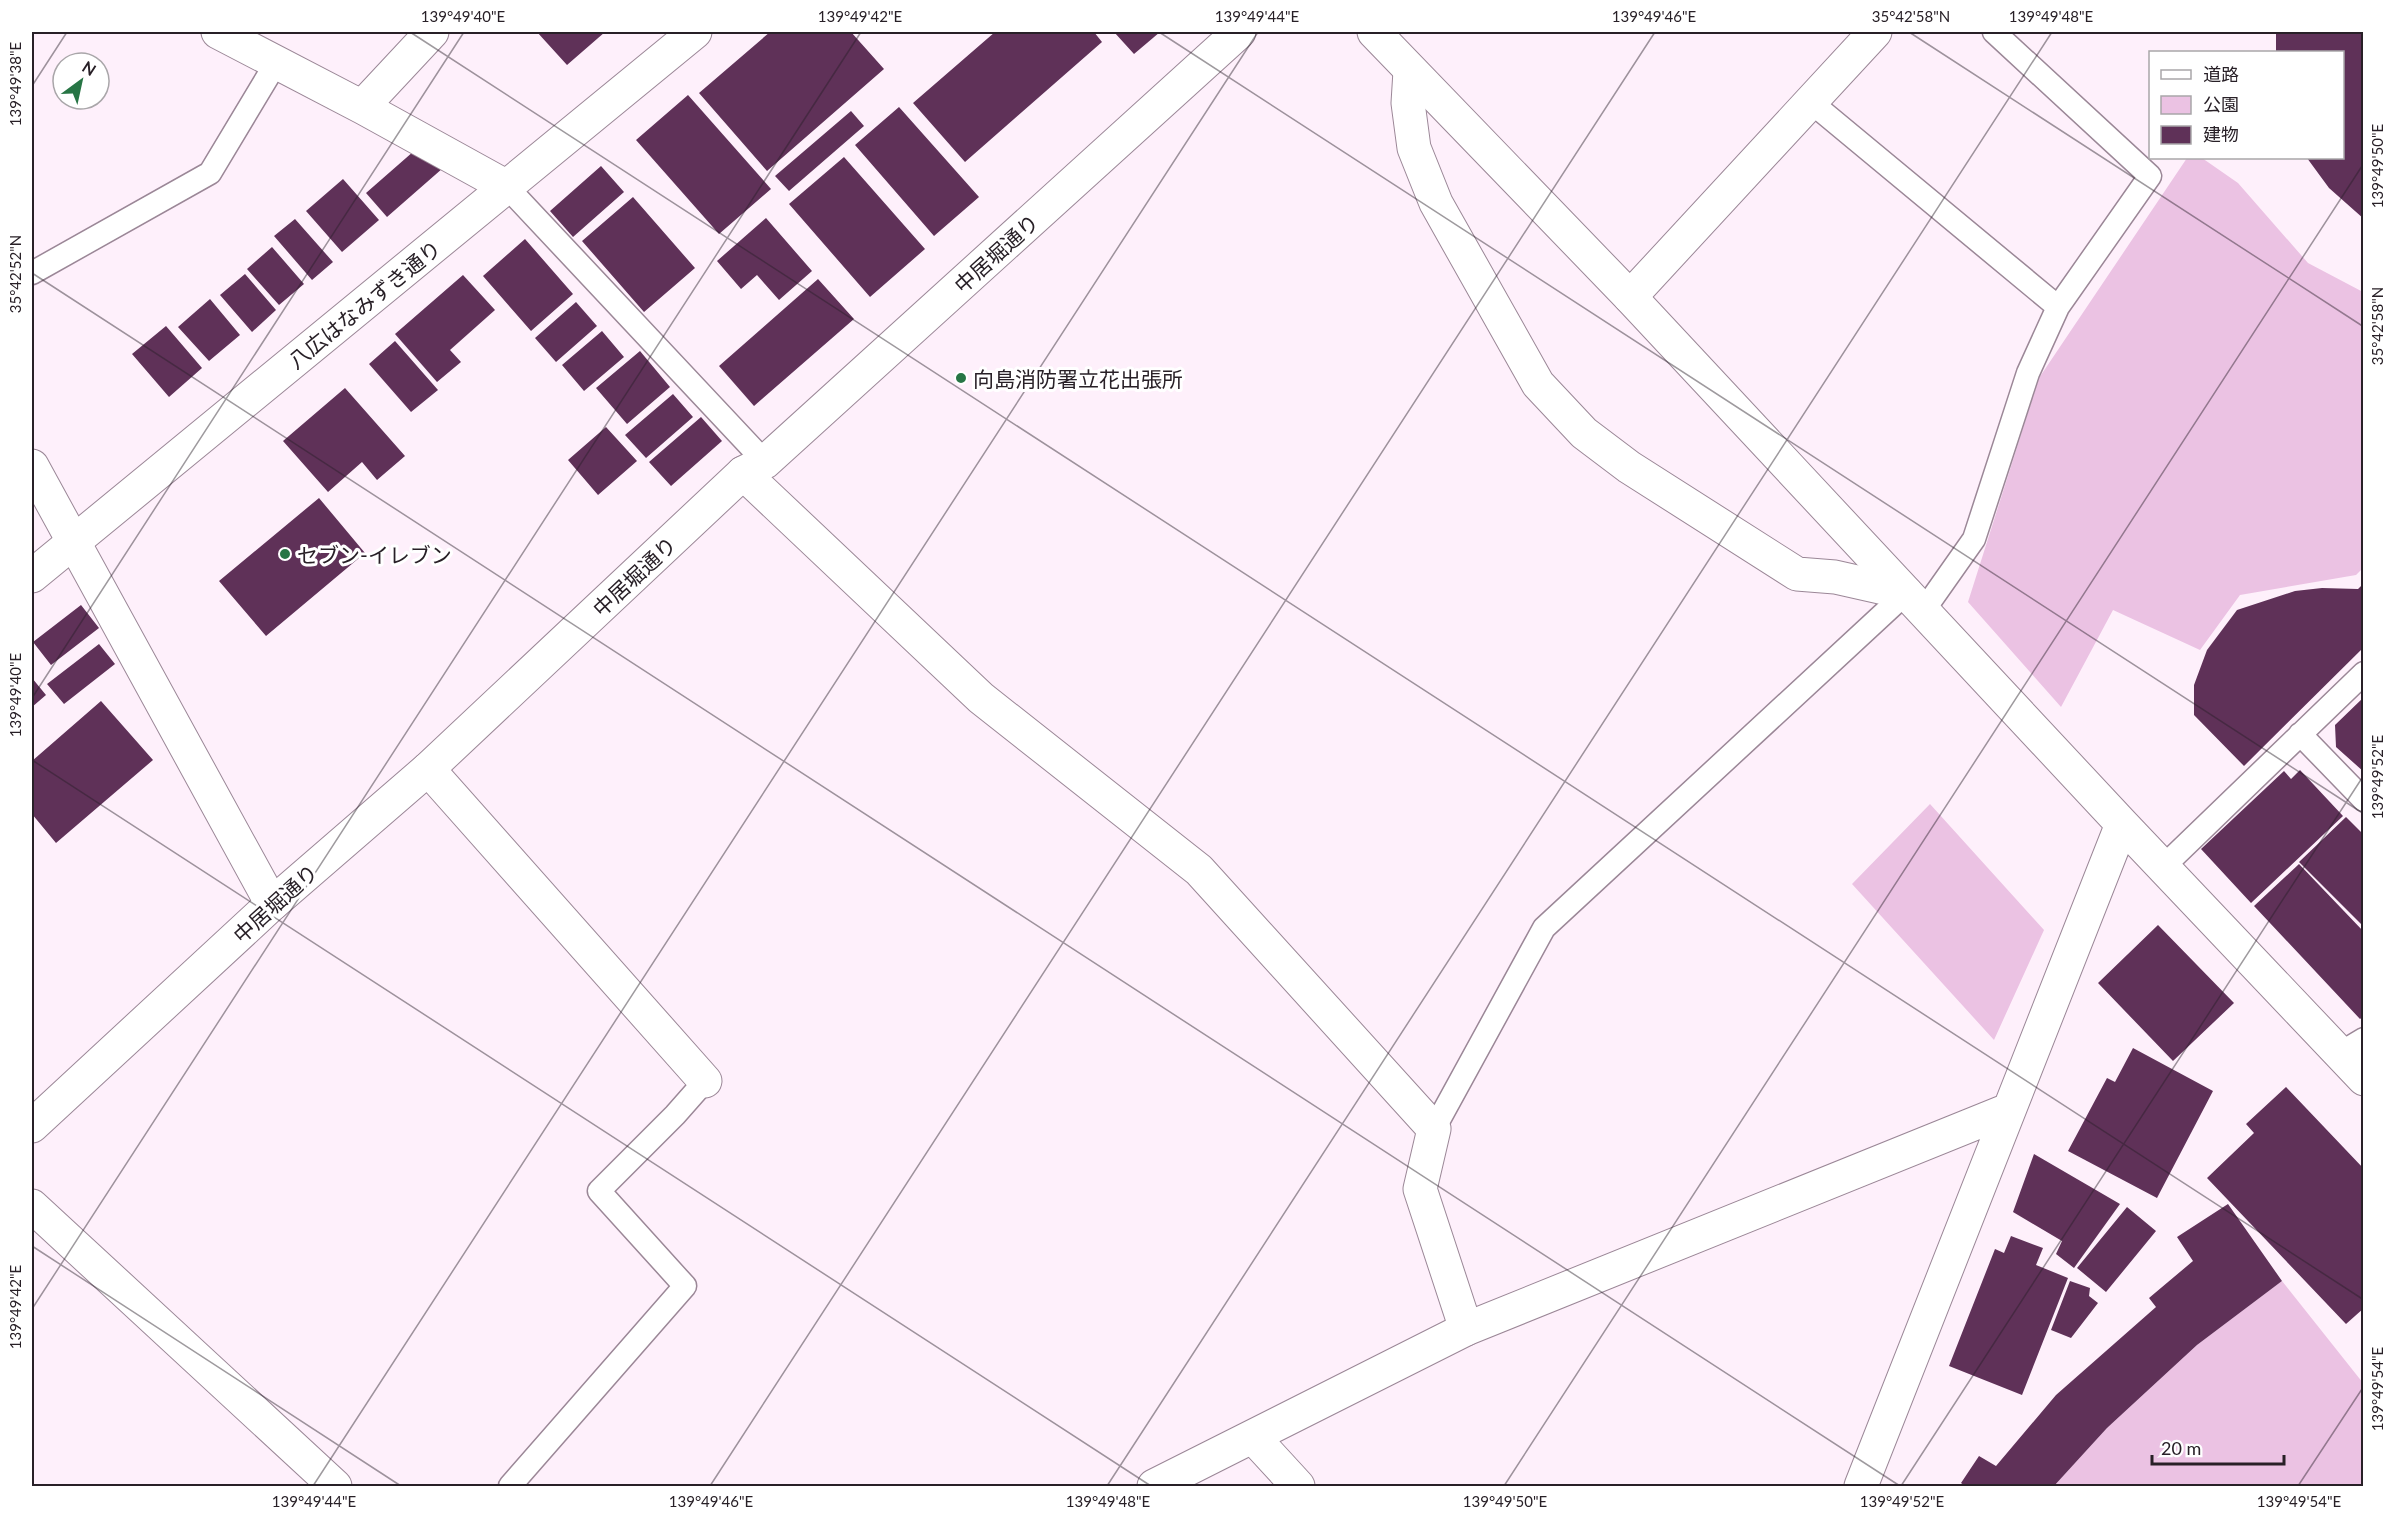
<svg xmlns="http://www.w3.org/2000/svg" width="2395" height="1518" font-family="Lato,'Noto Sans JP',sans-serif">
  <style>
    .green { fill: #ebc2e3 }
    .building { fill: #5f3158 }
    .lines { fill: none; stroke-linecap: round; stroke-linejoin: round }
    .lane-casing { stroke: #9b8797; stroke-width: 25 }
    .street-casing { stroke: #9b8797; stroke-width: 35 }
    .secondary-casing { stroke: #9b8797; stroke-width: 35 }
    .lane { stroke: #fff; stroke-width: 22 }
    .street { stroke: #fff; stroke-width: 33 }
    .secondary { stroke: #fff; stroke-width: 33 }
    .ticks { fill: none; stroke: #282027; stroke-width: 1.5; stroke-opacity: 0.45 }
    .poi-dot { fill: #277545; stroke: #fff; stroke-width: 2 }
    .labels { text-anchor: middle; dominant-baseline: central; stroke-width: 6; stroke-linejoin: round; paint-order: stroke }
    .street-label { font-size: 21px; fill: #282027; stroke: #fff }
    .poi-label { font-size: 21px; fill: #282027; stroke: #fff; text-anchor: start }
    .neatline { fill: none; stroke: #282027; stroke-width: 2 }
    .ticks-label { font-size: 15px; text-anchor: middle; fill: #282027 }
  </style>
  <rect width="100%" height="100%" fill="#fef0fb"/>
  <path class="green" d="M2187,158H2202L2238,183L2308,263L2363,292V568L2356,575L2240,595L2200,650L2113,610L2061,707L1968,602L2039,378Z
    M1930,804L2044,930L1994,1040L1852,884Z
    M2282,1281L2363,1383V1486H2054L2107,1428L2197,1345Z"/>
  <path class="building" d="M537,32H605L567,65Z
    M770,32H851L884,69L767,171L699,93Z
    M995,32H1094L1102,42L965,162L913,103Z
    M1114,32H1160L1134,54Z
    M2276,32H2364V219L2329,188L2307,158H2342V52H2276Z
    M688,95L771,189L719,234L636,140Z
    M899,107L979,197L934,236L855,145Z
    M851,111L864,126L789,191L775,176Z
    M422,144L443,168L387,217L366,193Z
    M844,157L925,249L870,297L789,204Z
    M601,166L624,192L573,237L550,211Z
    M343,179L379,220L342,252L306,211Z
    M633,197L695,268L644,312L582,241Z
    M766,218L812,271L779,300L757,275L741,289L717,261Z
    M295,219L333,262L312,280L274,236Z
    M525,239L573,294L531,331L483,276Z
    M272,247L304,284L279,305L247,269Z
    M245,274L276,310L252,332L220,295Z
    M463,275L495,310L450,350L461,362L437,382L395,334Z
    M818,279L854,319L754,406L719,366Z
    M210,299L240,335L209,361L178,327Z
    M576,302L597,326L556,362L535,338Z
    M166,326L202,368L169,397L132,354Z
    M602,331L624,357L584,391L562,365Z
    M395,341L438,390L411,412L369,364Z
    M640,351L670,387L627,424L596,388Z
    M345,388L405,456L377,480L362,462L328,492L283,441Z
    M673,394L693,417L646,458L625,435Z
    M701,417L722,441L671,486L649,462Z
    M606,427L637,461L598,495L568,460Z
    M319,498L365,553L266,636L219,581Z
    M2364,583V647L2244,766L2194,715V685L2207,650L2237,610L2295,591L2322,588L2358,589Z
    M81,605L99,628L51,665L33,642Z
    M99,644L115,664L64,704L47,684Z
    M32,678L46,695L32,707Z
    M2364,697V772L2336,747L2335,725Z
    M101,701L153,760L56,843L32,814V761Z
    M2300,770L2343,816L2251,903L2201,849L2284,771L2291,779Z
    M2346,817L2364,835V927L2299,862Z
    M2299,864L2364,932V1016L2360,1019L2254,906Z
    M2158,925L2234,1003L2173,1061L2098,983Z
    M2133,1048L2213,1091L2157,1198L2068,1151L2107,1078L2115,1082Z
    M2286,1087L2364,1169V1308L2346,1324L2207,1178L2254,1133L2246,1124Z
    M2034,1154L2120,1204L2074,1268L2056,1254L2062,1241L2013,1212Z
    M2228,1204L2282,1281L2197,1345L2107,1428L2054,1486H1965L1961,1483L1979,1456L1996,1466L2056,1395L2156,1307L2149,1298L2193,1261L2177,1237Z
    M2127,1207L2156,1231L2106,1292L2077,1268Z
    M2011,1236L2043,1248L2036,1265L2068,1278L2022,1395L1949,1366L1995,1249L2004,1253Z
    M2070,1281L2090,1288L2089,1296L2098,1303L2071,1338L2051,1330Z"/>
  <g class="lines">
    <defs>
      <path id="lane" d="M1812,103L2058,307
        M507,187L765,462
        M32,273L210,173L276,63
        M1924,610L1974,539L2028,373L2058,307L2150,176L1994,32
        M2300,734L2364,800
        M2163,867L2364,673
        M2339,1054L2364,1039
        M1434,1129L1544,928L1906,593
        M510,1486L685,1286L599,1191L675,1115L705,1081"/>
      <path id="street" d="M218,32L362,107L507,187
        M1410,71L1408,103L1414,148L1436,203L1538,384L1584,433L1629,467L1797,574L1835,577L1906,593
        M362,107L432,32
        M1630,297L1875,32
        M32,466L272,904
        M743,473L981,698L1199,870L1434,1129L1420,1189L1466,1329
        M428,769L705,1081
        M32,1206L335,1486
        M1253,1437L1298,1486"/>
      <path id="secondary" d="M1374,32L1630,297L2122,824L2364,1079
        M32,576L695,32
        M32,1126L272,904L428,769L743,473L765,462L1239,32
        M1154,1486L1466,1329L2008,1110
        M1861,1486L2122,824"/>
    </defs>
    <use href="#lane" class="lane-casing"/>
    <use href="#street" class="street-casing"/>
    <use href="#secondary" class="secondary-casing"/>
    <use href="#lane" class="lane"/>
    <use href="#street" class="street"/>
    <use href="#secondary" class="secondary"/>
  </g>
  <path class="ticks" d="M410,32L2364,1300M1159,32L2364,814M1909,32L2364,327M32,86L67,32M32,273L1900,1486M32,698L464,32M32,760L1151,1486M32,1246L401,1486M32,1309L861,32M313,1486L1258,32M710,1486L1655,32M1107,1486L2052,32M1504,1486L2364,163M1901,1486L2364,775M2298,1486L2364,1386"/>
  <g class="poi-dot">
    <circle cx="961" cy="378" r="6"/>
    <circle cx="285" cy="554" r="6"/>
  </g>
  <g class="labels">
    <g class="street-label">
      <text transform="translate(996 253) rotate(-42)">中居堀通り</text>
      <text transform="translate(364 304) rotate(-39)">八広はなみずき通り</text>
      <text transform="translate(634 576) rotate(-43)">中居堀通り</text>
      <text transform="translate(275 903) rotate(-42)">中居堀通り</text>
    </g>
    <g class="poi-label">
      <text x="973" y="378">向島消防署立花出張所</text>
      <text x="297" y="554">セブン-イレブン</text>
    </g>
  </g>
  <rect width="2395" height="1518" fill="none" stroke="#ffffff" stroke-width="66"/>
  <rect x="2149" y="51" width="195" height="108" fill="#ffffff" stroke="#a9a6a9" stroke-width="1.5"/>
  <rect x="2161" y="70" width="30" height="9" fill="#ffffff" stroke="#a9a6a9" stroke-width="1.5"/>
  <text x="2203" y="81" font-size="18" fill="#282027">道路</text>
  <rect x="2161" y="96" width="30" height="18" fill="#ebc2e3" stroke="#a9a6a9" stroke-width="1.5"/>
  <text x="2203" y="111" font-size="18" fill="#282027">公園</text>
  <rect x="2161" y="126" width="30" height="18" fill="#5f3158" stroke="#a9a6a9" stroke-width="1.5"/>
  <text x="2203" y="141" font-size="18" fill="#282027">建物</text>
  <g transform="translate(81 81) rotate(33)"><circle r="28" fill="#ffffff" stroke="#a9a6a9" stroke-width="1.5"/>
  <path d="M0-4.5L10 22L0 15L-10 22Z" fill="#277545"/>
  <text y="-9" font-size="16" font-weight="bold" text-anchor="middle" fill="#282027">N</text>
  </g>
  <path d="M2152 1455v9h132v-9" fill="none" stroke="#282027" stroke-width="3"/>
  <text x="2161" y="1455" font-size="18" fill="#282027" stroke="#ffffff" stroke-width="4.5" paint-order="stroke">20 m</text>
  <rect x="33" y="33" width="2329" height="1452" class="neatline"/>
  <g class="ticks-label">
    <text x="463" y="22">139°49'40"E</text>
    <text x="860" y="22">139°49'42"E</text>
    <text x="1257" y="22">139°49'44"E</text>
    <text x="1654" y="22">139°49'46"E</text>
    <text x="1911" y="22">35°42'58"N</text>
    <text x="2051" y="22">139°49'48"E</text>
    <text transform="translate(16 84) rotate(-90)" y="5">139°49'38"E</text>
    <text transform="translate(2378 166) rotate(-90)" y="5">139°49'50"E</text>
    <text transform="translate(16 274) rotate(-90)" y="5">35°42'52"N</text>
    <text transform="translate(2378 326) rotate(-90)" y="5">35°42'58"N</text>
    <text transform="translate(16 695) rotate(-90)" y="5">139°49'40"E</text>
    <text transform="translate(2378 777) rotate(-90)" y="5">139°49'52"E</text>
    <text transform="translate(16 1307) rotate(-90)" y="5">139°49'42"E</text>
    <text transform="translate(2378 1389) rotate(-90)" y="5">139°49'54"E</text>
    <text x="314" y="1507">139°49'44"E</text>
    <text x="711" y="1507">139°49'46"E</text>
    <text x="1108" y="1507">139°49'48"E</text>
    <text x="1505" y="1507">139°49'50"E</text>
    <text x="1902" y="1507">139°49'52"E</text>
    <text x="2299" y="1507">139°49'54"E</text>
  </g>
</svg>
